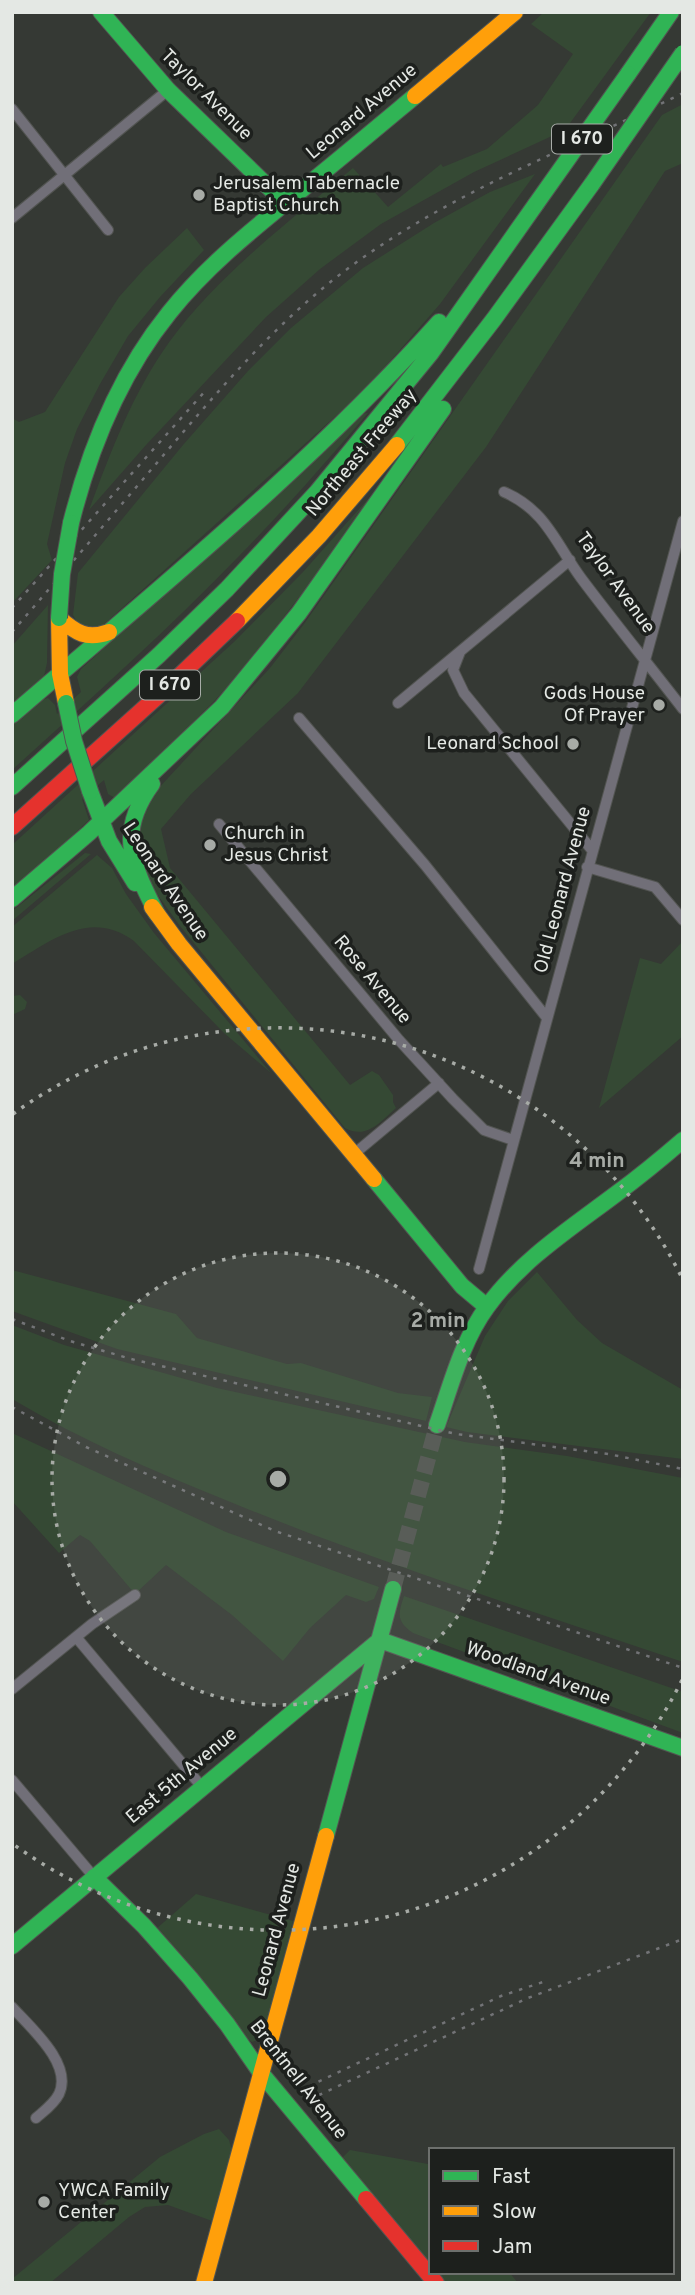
<svg xmlns="http://www.w3.org/2000/svg" width="695" height="2295" font-family="Overpass,sans-serif">
  <style>
    .green { fill: #354934 }
    .lines { fill: none; stroke-linecap: round; stroke-linejoin: round }
    .secondary-tunnel { stroke: #4f534e; stroke-width: 16; stroke-dasharray: 16 8; stroke-linecap: butt }
    .street-casing { stroke: #525451; stroke-width: 12 }
    .fast-casing { stroke: #525451; stroke-width: 18 }
    .slow-casing { stroke: #525451; stroke-width: 18 }
    .jam-casing { stroke: #525451; stroke-width: 18 }
    .street { stroke: #716f78; stroke-width: 10 }
    .fast { stroke: #30b455; stroke-width: 16 }
    .slow { stroke: #ff9f0a; stroke-width: 16 }
    .jam { stroke: #e5322d; stroke-width: 16 }
    .rail { stroke: #727376; stroke-width: 2.5; stroke-dasharray: 3.5 7; stroke-linecap: butt }
    .fast-bridge-casing { stroke: #525451; stroke-width: 18; stroke-linecap: butt }
    .fast-bridge { stroke: #30b455; stroke-width: 16 }
    .ring { fill: none; stroke: #a7aba6; stroke-width: 3.5; stroke-dasharray: 3.5 7 }
    .poi-dot { fill: #a7aba6; stroke: #1d201d; stroke-width: 2.5 }
    .labels { text-anchor: middle; dominant-baseline: central; stroke-width: 7; stroke-linejoin: round; paint-order: stroke }
    .shield { fill: #1d201d; stroke: #a8aca8; stroke-width: 2 }
    .shield-label { font-size: 18px; font-weight: bold; fill: #e4e8e4 }
    .street-label { font-size: 19px; fill: #e4e8e4; stroke: #1d201d }
    .poi-label { font-size: 19px; fill: #e4e8e4; stroke: #1d201d; text-anchor: start }
    .centre { fill: #a7aba6; stroke: #1d201d; stroke-width: 3.5 }
    .ring-label { font-size: 21px; text-anchor: middle; font-weight: bold; fill: #a7aba6; stroke: #1d201d; stroke-width: 7; stroke-linejoin: round; paint-order: stroke }
  </style>
  <rect width="100%" height="100%" fill="#353934"/>
  <path class="green" d="M544,12H651L565,130L474,172L381,224L320,269L266,317L146,445L89,510C111,451 133,392 170,341C218,275 291,220 353,168L388,207L441,164L443,167L487,149L538,105L573,54L531,24Z
    M683,104V163L665,171L486,447L298,693L191,794L161,829L170,868L350,1085L372,1071L379,1075L393,1095V1102L396,1108C381,1121 367,1140 345,1128L180,926L149,883L138,835L147,805L156,791L270,668L304,624L662,115Z
    M535,174L440,304L366,389L101,627L79,625L73,615L78,573L183,445L248,371L291,328L363,268L434,223L490,192Z
    M187,228L204,250L160,297L128,336L100,384L77,429L65,463L47,544L52,560L12,603V418L19,422L45,412L119,297L145,268Z
    M368,413C326,462 285,509 240,555C168,630 89,700 12,770V723L37,701L48,698L55,705L57,714L81,692L77,677L81,669L361,414Z
    M376,490L379,493L241,673L193,723L115,798L108,794L104,780L82,799L89,820L12,893V845L235,641L303,572Z
    M48,605L47,663L44,676L12,707V646Z
    M85,853L91,854L12,921V911Z
    M97,855L112,868L126,894L154,933L271,1073L224,1033L134,941C90,909 52,940 12,964V927Z
    M683,941V1036L599,1108L640,958L661,964Z
    M20,995L27,1002L25,1009L12,1015V996Z
    M12,1270L176,1314L197,1338L287,1364L301,1363L398,1393L432,1397L426,1421L117,1349L12,1311Z
    M537,1272L577,1320L602,1343L683,1390V1459L467,1432L446,1427L485,1336L508,1301Z
    M12,1325L64,1345L217,1388L465,1442L567,1456L683,1478V1662C529,1610 373,1561 223,1499C151,1470 79,1439 12,1399Z
    M12,1433L226,1532L379,1587L374,1599L366,1602L346,1595L310,1628L283,1661L232,1615L166,1565L135,1594L90,1541L80,1535L59,1553L12,1501Z
    M404,1596L683,1692V1733L413,1633C396,1621 398,1614 404,1596Z
    M196,1894L293,1921L263,2038L252,2042L245,2037L156,1929Z
    M219,2129L229,2140L233,2155L215,2222L168,2205L145,2207L129,2217L50,2283H12V2279L160,2157L204,2134Z
    M350,2150L428,2164L431,2175V2267L341,2159Z
    M435,2272H509L518,2283H444Z"/>
  <g class="lines">
    <path class="secondary-tunnel" d="M393,1589L437,1425"/>
    <defs>
      <path id="street" d="M12,109L108,230
        M12,218L168,90
        M504,492C546,510 556,544 581,578C614,622 649,665 683,709
        M460,652L453,670L464,693L592,850
        M398,703L570,560
        M299,718L425,865L547,1018
        M219,824L399,1040L453,1099L484,1130L513,1140
        M587,867L655,887L683,920
        M354,1154L439,1083
        M479,1269L683,521
        M76,1637L202,1787
        M12,1689L92,1624L135,1595
        M12,1780L94,1877
        M12,2007C31,2028 73,2064 59,2094C54,2104 44,2111 36,2118"/>
      <path id="fast" d="M101,12L168,90L285,203
        M628,74L671,12
        M397,445L494,319L592,184
        M71,523C90,447 119,375 169,313C208,264 257,226 305,187C342,157 379,126 415,96
        M12,715C158,589 310,466 439,322
        M152,784C116,833 132,864 157,914
        M12,787L159,655L227,589L317,492L431,353L536,204
        M90,791L109,841L135,883
        M12,899L89,833L222,707L299,613L443,409
        M374,1179L462,1286L487,1307
        M437,1425C451,1385 462,1341 487,1307C521,1260 571,1228 616,1194C639,1177 661,1159 683,1140
        M380,1640L683,1748
        M326,1836L393,1589
        M94,1877L144,1926L190,1978L227,2024L261,2073L366,2199
        M12,1946L380,1640"/>
      <path id="slow" d="M415,96L515,12
        M59,618L60,674L66,703
        M59,618C76,633 87,640 109,632
        M237,621L319,536L397,445
        M152,907L179,944L374,1179
        M204,2283L326,1836"/>
      <path id="jam" d="M12,827L170,685L237,621
        M366,2199L436,2283"/>
    </defs>
    <use href="#street" class="street-casing"/>
    <use href="#fast" class="fast-casing"/>
    <use href="#slow" class="slow-casing"/>
    <use href="#jam" class="jam-casing"/>
    <use href="#street" class="street"/>
    <use href="#fast" class="fast"/>
    <use href="#slow" class="slow"/>
    <use href="#jam" class="jam"/>
    <path class="rail" d="M12,608L207,389
      M12,632C64,572 116,511 167,451C224,384 282,316 354,264C458,189 569,149 683,93
      M12,1319L70,1341L131,1359L456,1434L608,1454L683,1469
      M12,1407L86,1447L275,1531L683,1668
      M309,2086L501,1996L546,1981
      M319,2095L528,1998L683,1939"/>
    <defs>
      <path id="fast-bridge" d="M592,184L683,53
        M536,204L628,74
        M59,618L62,574L71,523
        M66,703L74,741L90,791"/>
    </defs>
    <use href="#fast-bridge" class="fast-bridge-casing"/>
    <use href="#fast-bridge" class="fast-bridge"/>
  </g>
  <circle cx="278" cy="1479" r="226" fill="#a7aba6" fill-opacity=".12"/>
  <g class="ring">
    <circle cx="278" cy="1479" r="226"/>
    <path d="M682 1680A451 451 0 0 1 13 1844M13 1114A451 451 0 0 1 682 1278"/>
  </g>
  <g class="poi-dot">
    <circle cx="199" cy="195" r="7"/>
    <circle cx="659" cy="705" r="7"/>
    <circle cx="573" cy="744" r="7"/>
    <circle cx="210" cy="845" r="7"/>
    <circle cx="44" cy="2202" r="7"/>
  </g>
  <g class="labels">
    <g class="shield">
      <rect x="552" y="124.5" width="60" height="29" rx="5"/>
      <rect x="140" y="670.5" width="60" height="29" rx="5"/>
    </g>
    <g class="shield-label">
      <text x="582" y="139">I 670</text>
      <text x="170" y="685">I 670</text>
    </g>
    <g class="street-label">
      <text transform="translate(206 95) rotate(45)">Taylor Avenue</text>
      <text transform="translate(362 112) rotate(-40)">Leonard Avenue</text>
      <text transform="translate(362 453) rotate(-50)">Northeast Freeway</text>
      <text transform="translate(615 583) rotate(54)">Taylor Avenue</text>
      <text transform="translate(165 882) rotate(56)">Leonard Avenue</text>
      <text transform="translate(563 890) rotate(-75)">Old Leonard Avenue</text>
      <text transform="translate(372 980) rotate(50)">Rose Avenue</text>
      <text transform="translate(538 1674) rotate(20)">Woodland Avenue</text>
      <text transform="translate(182 1776) rotate(-40)">East 5th Avenue</text>
      <text transform="translate(277 1930) rotate(-75)">Leonard Avenue</text>
      <text transform="translate(298 2080) rotate(52)">Brentnell Avenue</text>
    </g>
    <g class="poi-label">
      <text x="213" y="184">Jerusalem Tabernacle<tspan x="213" dy="22">Baptist Church</tspan></text>
      <text x="645" y="694" text-anchor="end">Gods House<tspan x="645" dy="22">Of Prayer</tspan></text>
      <text x="559" y="744" text-anchor="end">Leonard School</text>
      <text x="224" y="834">Church in<tspan x="224" dy="22">Jesus Christ</tspan></text>
      <text x="58" y="2191">YWCA Family<tspan x="58" dy="22">Center</tspan></text>
    </g>
  </g>
  <circle cx="278" cy="1479" r="10" class="centre"/>
  <g class="ring-label">
    <text x="597" y="1167">4 min</text>
    <text x="438" y="1327">2 min</text>
  </g>
  <rect width="695" height="2295" fill="none" stroke="#e4e8e4" stroke-width="28"/>
  <rect x="429" y="2148" width="245" height="126" fill="#1d201d" stroke="#6d706d" stroke-width="2"/>
  <rect x="443" y="2171" width="35" height="10" fill="#30b455" stroke="#6d706d" stroke-width="2"/>
  <text x="492" y="2183" font-size="21" fill="#e4e8e4">Fast</text>
  <rect x="443" y="2206" width="35" height="10" fill="#ff9f0a" stroke="#6d706d" stroke-width="2"/>
  <text x="492" y="2218" font-size="21" fill="#e4e8e4">Slow</text>
  <rect x="443" y="2241" width="35" height="10" fill="#e5322d" stroke="#6d706d" stroke-width="2"/>
  <text x="492" y="2253" font-size="21" fill="#e4e8e4">Jam</text>
</svg>
